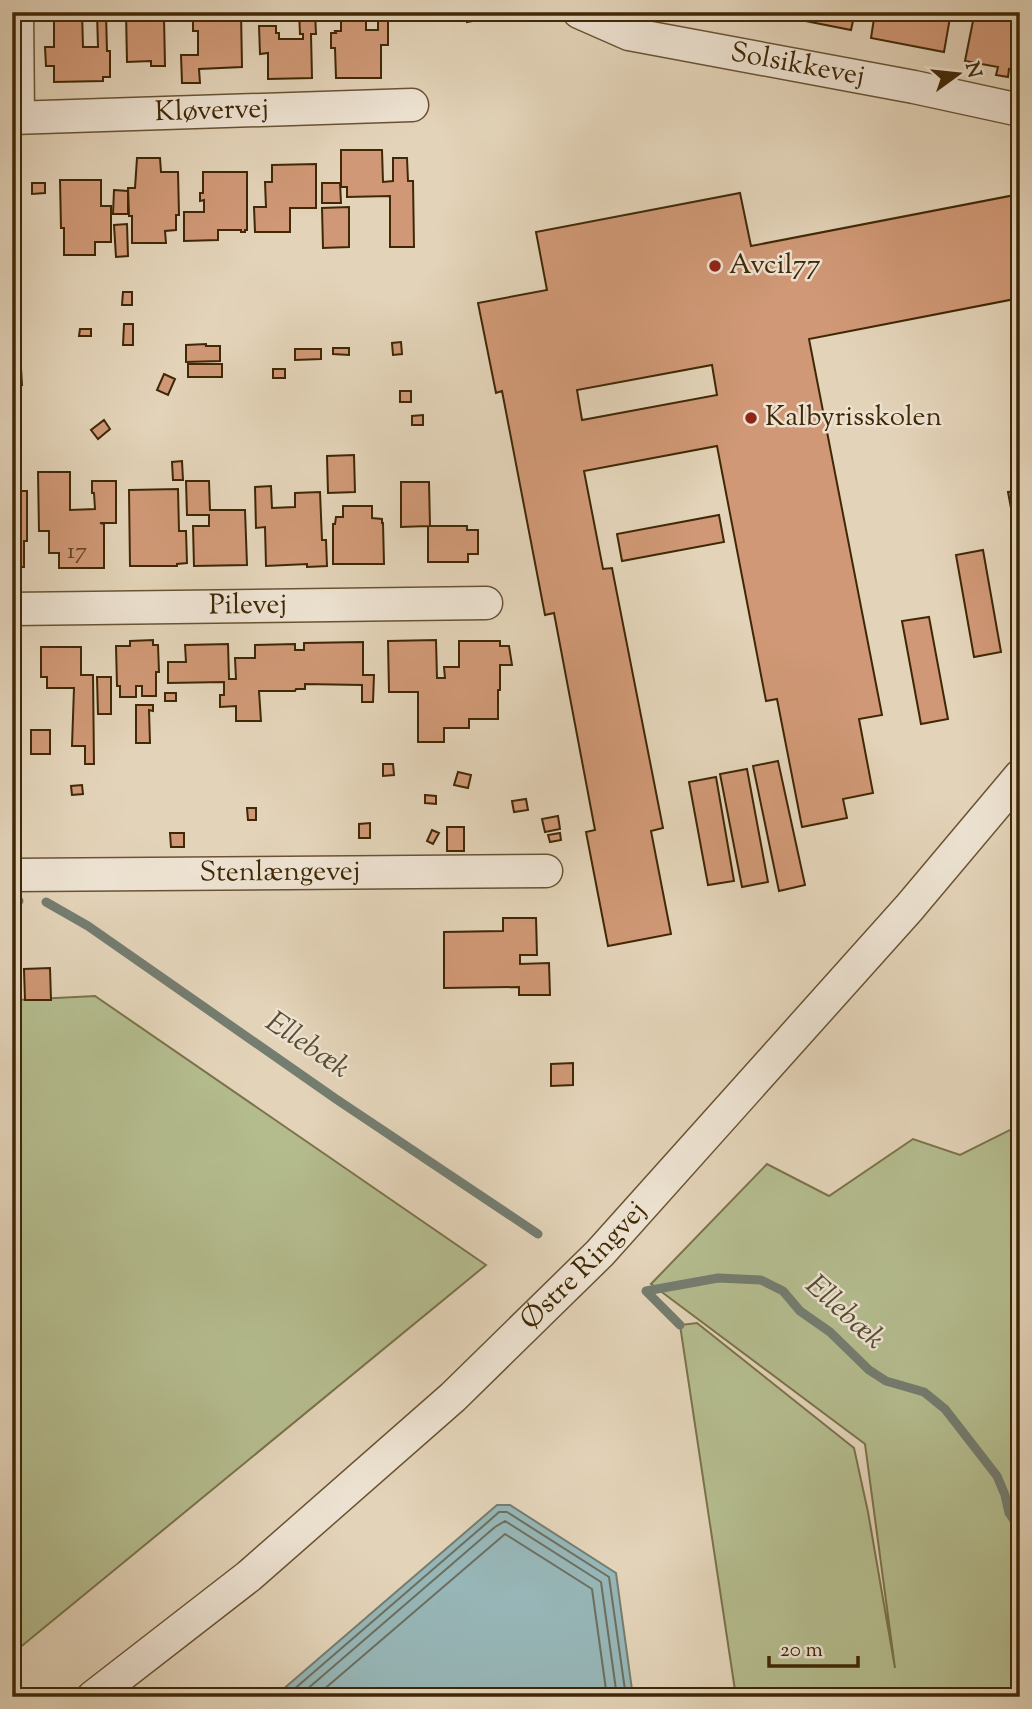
<svg xmlns="http://www.w3.org/2000/svg" width="1032" height="1709" font-family="'Sorts Mill Goudy',serif">
  <style>
    .green { fill: #b4bc8e; stroke: #7a724a; stroke-width: 2 }
    .water { fill: #97b6b7; stroke: #747d70; stroke-width: 2 }
    .lines { fill: none; stroke-linecap: round; stroke-linejoin: round }
    .shore { stroke: #6c6f5e; stroke-width: 2 }
    .stream { stroke: #747d70; stroke-width: 9 }
    .building { fill: #d09876; stroke: #402806; stroke-width: 2; fill-rule: evenodd }
    .minor-casing { stroke: #695332; stroke-width: 35 }
    .minor { stroke: #ede2d1; stroke-width: 32 }
    .poi-dot { fill: #8f2418; stroke: #ede2d1; stroke-width: 2.5 }
    .labels { text-anchor: middle; dominant-baseline: central; stroke-width: 5; stroke-linejoin: round; paint-order: stroke }
    .number-label { font-size: 24px; fill: #644422 }
    .street-label { font-size: 28px; fill: #402806; stroke: #ede2d1 }
    .poi-label { font-size: 28px; fill: #402806; stroke: #ede2d1; text-anchor: start }
    .water-label { font-size: 30px; font-style: italic; fill: #564c32; stroke: #ede2d1 }
  </style>
  <rect width="100%" height="100%" fill="#e3d3b8"/>
  <filter id="stains"><feTurbulence type="fractalNoise" baseFrequency=".00286" numOctaves="4"/><feColorMatrix values="0 0 0 0 .2 0 0 0 0 .09 0 0 0 0 .02 0 0 0 .5 -.17"/></filter>
  <radialGradient id="worn" r=".72"><stop offset=".6" stop-color="#630" stop-opacity="0"/><stop offset="1" stop-color="#630" stop-opacity=".3"/></radialGradient>
  <path class="green" d="M12,932L17,1000L95,996L486,1265L12,1654Z
    M1020,1125V1697H736L680,1325L697,1323L854,1448L868,1512L895,1668L865,1444L651,1284L767,1164L829,1196L913,1139L960,1155Z"/>
  <path class="water" d="M497,1505H510L616,1573L633,1697H274Z"/>
  <g class="lines">
    <path class="shore" d="M285,1697L489,1521L499,1512H507L609,1577L626,1697
      M298,1697L495,1527L505,1521L601,1582L617,1697
      M315,1697L505,1534L592,1589L607,1697"/>
    <path class="stream" d="M12,901H19
      M46,902L88,926L336,1099L538,1234
      M646,1291L718,1278L761,1280L783,1291L800,1311L830,1332L869,1370L886,1381L924,1392L945,1409L997,1476L1005,1495L1009,1513L1020,1529
      M646,1291L680,1325"/>
  </g>
  <path class="building" d="M54,12H82L83,47H98L97,13H106L107,51H110V77H103V81L54,82V66H46L45,47H54Z
    M126,12H177V17H164L165,66H151V61L127,62Z
    M193,12H241L242,67L199,69L200,83H182L181,55H198V31H193Z
    M299,12H315L316,34H311L312,78L268,79V53L260,54L259,26H276V33H279V39H303V34H300Z
    M325,12H338V19L325,20Z
    M466,12H519L467,22Z
    M780,12H855L851,30L780,16Z
    M875,12H951L944,52L871,38Z
    M980,12H1016L1014,24L1020,25V71L1009,69L1008,77L996,75L998,67L965,61L974,16L979,17Z
    M366,17V30H378V17H388V45H381V78H336L335,48H331V33H336L335,31H341V18Z
    M341,150H382L383,182L393,181V158H407L408,181H413L414,247H390V196L347,197V187H341Z
    M137,158H160L161,172H178L179,215H176V230L165,231L166,243H132V216H129L128,188H135Z
    M316,164V208H290V232H255L254,207H266L265,182H272V165Z
    M203,172H247V230H245V232H241V230H218V240L184,241V212H204V200L200,201V193H203Z
    M60,180H101V206H111V242H95V255H64V228H61Z
    M32,183H45V193L32,194Z
    M322,183H340L341,203H322Z
    M114,190L128,191V214H113Z
    M740,193L751,246L1020,194V298L809,339L882,715L859,719L873,793L843,799L847,818L802,827L777,699L766,701L717,446L584,471L603,569L612,568L663,828L651,831L671,934L608,946L586,832L595,830L554,613L545,615L502,391L496,393L478,303L547,290L536,232ZM712,365L717,395L582,420L577,390Z
    M349,207V247L323,248L322,208Z
    M127,224L128,256L116,257L114,225Z
    M123,292H132V305H122Z
    M124,324H133V345H123Z
    M80,329H91V336H79Z
    M401,342L402,354L393,355L392,343Z
    M206,344V346H220V361L186,362V345Z
    M333,348H349V355L333,354Z
    M295,349H321V359L295,360Z
    M188,364H222V377H188Z
    M21,368L22,385L12,386V369Z
    M273,369H285V378H273Z
    M164,374L175,379L168,395L157,390Z
    M400,391H411V402H400Z
    M423,415V425H412V416Z
    M104,420L110,429L98,439L91,430Z
    M354,455L355,492L328,493L327,456Z
    M182,461L183,480H173L172,462Z
    M38,472H70V510L95,509L94,493H92V481H116V523H100L104,524V568H59V553H49V531H39Z
    M186,481H209L210,510H245L247,565L194,566L193,526H209V515H187Z
    M401,482H429L430,526H467V530H478V554H468V562H428V526L401,527Z
    M271,486L272,508L295,507V493L320,492L322,540H326L327,566L307,567V564L266,566L265,527L256,528L255,487Z
    M178,489L179,531H186L187,563L177,564V566H130L129,490Z
    M13,491H27V541H24V567H12Z
    M1020,491V556L1008,492Z
    M343,506H372V518L382,519V523H383L384,564H333V524H335L336,517H343Z
    M719,515L724,542L622,561L617,534Z
    M983,550L1001,652L974,657L956,555Z
    M929,617L948,719L921,724L902,621Z
    M153,640V645H158L159,672H156V696H142V686H136V697H120V686H117L116,646H130V641Z
    M436,640L437,678H445L444,667H459V641H500V646H509L512,665H500V690H498V719H469V728H444V742H418V692H389L388,641Z
    M363,642V675H374L373,702H362V685L305,684V689H296L295,691H259L261,721H236V706L220,707V695H224V682L168,683V662H186L185,645L228,644L229,679H236L235,658H255V645L295,644V650H304V643Z
    M12,646H16L17,687H15L16,701L12,700Z
    M41,647H81V675H93L94,764H85V746H72L74,688H47V677H41Z
    M97,677H111V714H98Z
    M165,693H176V701H165Z
    M136,705H153V711L149,710L150,743H136Z
    M21,725V749H12V726Z
    M31,730H50V754H31Z
    M778,761L805,885L779,891L753,766Z
    M383,764H393L394,775L383,776Z
    M747,769L768,882L742,887L720,774Z
    M458,772L471,775L468,788L454,785Z
    M716,777L734,881L708,885L689,782Z
    M82,785L83,794L72,795L71,786Z
    M425,795L436,796V804L425,803Z
    M526,799L528,810L514,812L512,801Z
    M247,808H256V820H248Z
    M558,816L560,829L545,832L542,819Z
    M370,823V838H359V824Z
    M447,827H464V851H447Z
    M432,830L439,833L433,844L427,841Z
    M170,833H184V847H171Z
    M560,833L561,840L550,842L548,835Z
    M503,918H536L537,955H520V964L549,963L550,995H519V987L444,988V932L503,931Z
    M50,968L51,1000H25L24,969Z
    M573,1063V1085L551,1086V1064Z"/>
  <g class="lines">
    <defs>
      <g id="minor">
        <path d="M17,12L18,117"/>
        <path id="s1" d="M579,12L629,34L914,87L1020,110"/>
        <path id="s2" d="M12,118L412,105"/>
        <path id="s3" d="M12,609L486,603"/>
        <path id="s4" d="M12,875L546,871"/>
        <path id="s5" d="M93,1697L249,1576L453,1397L600,1253L909,908L1020,776"/>
      </g>
    </defs>
    <use href="#minor" class="minor-casing"/>
    <use href="#minor" class="minor"/>
  </g>
  <g class="poi-dot">
    <circle cx="715" cy="266" r="7"/>
    <circle cx="751" cy="418" r="7"/>
  </g>
  <g class="labels">
    <g class="number-label">
      <text x="77" y="552">17</text>
    </g>
    <g class="street-label">
      <text stroke="none"><textPath href="#s1" startOffset="226">Solsikkevej</textPath></text>
      <text stroke="none"><textPath href="#s2" startOffset="200">Kløvervej</textPath></text>
      <text stroke="none"><textPath href="#s3" startOffset="236">Pilevej</textPath></text>
      <text stroke="none"><textPath href="#s4" startOffset="268">Stenlængevej</textPath></text>
      <text stroke="none"><textPath href="#s5" startOffset="654">Østre Ringvej</textPath></text>
    </g>
    <g class="poi-label">
      <text x="729" y="266">Avcil77</text>
      <text x="765" y="418">Kalbyrisskolen</text>
    </g>
    <g class="water-label">
      <text transform="translate(307 1046) rotate(34)">Ellebæk</text>
      <text transform="translate(844 1313) rotate(42)">Ellebæk</text>
    </g>
  </g>
  <rect width="1032" height="1709" fill="none" stroke="#e3d3b8" stroke-width="42"/>
  <rect x="14" y="14" width="1004" height="1681" fill="none" stroke="#402806" stroke-width="3.5"/>
  <rect x="21" y="21" width="990" height="1667" fill="none" stroke="#402806" stroke-width="2"/>
  <g transform="translate(958 74) rotate(75)" stroke="#ede2d1" stroke-width="5" paint-order="stroke">
  <path d="M0-5L12 26L0 18L-12 26Z" fill="#402806"/>
  <text y="-10" font-size="19" font-weight="bold" text-anchor="middle" fill="#402806">N</text>
  </g>
  <path d="M769 1656v10h89v-10" fill="none" stroke="#402806" stroke-width="3.5"/>
  <text x="780" y="1656" font-size="21" fill="#402806" stroke="#ede2d1" stroke-width="5" paint-order="stroke">20 m</text>
  <rect width="100%" height="100%" filter="url(#stains)"/>
  <rect width="100%" height="100%" fill="url(#worn)"/>
</svg>
